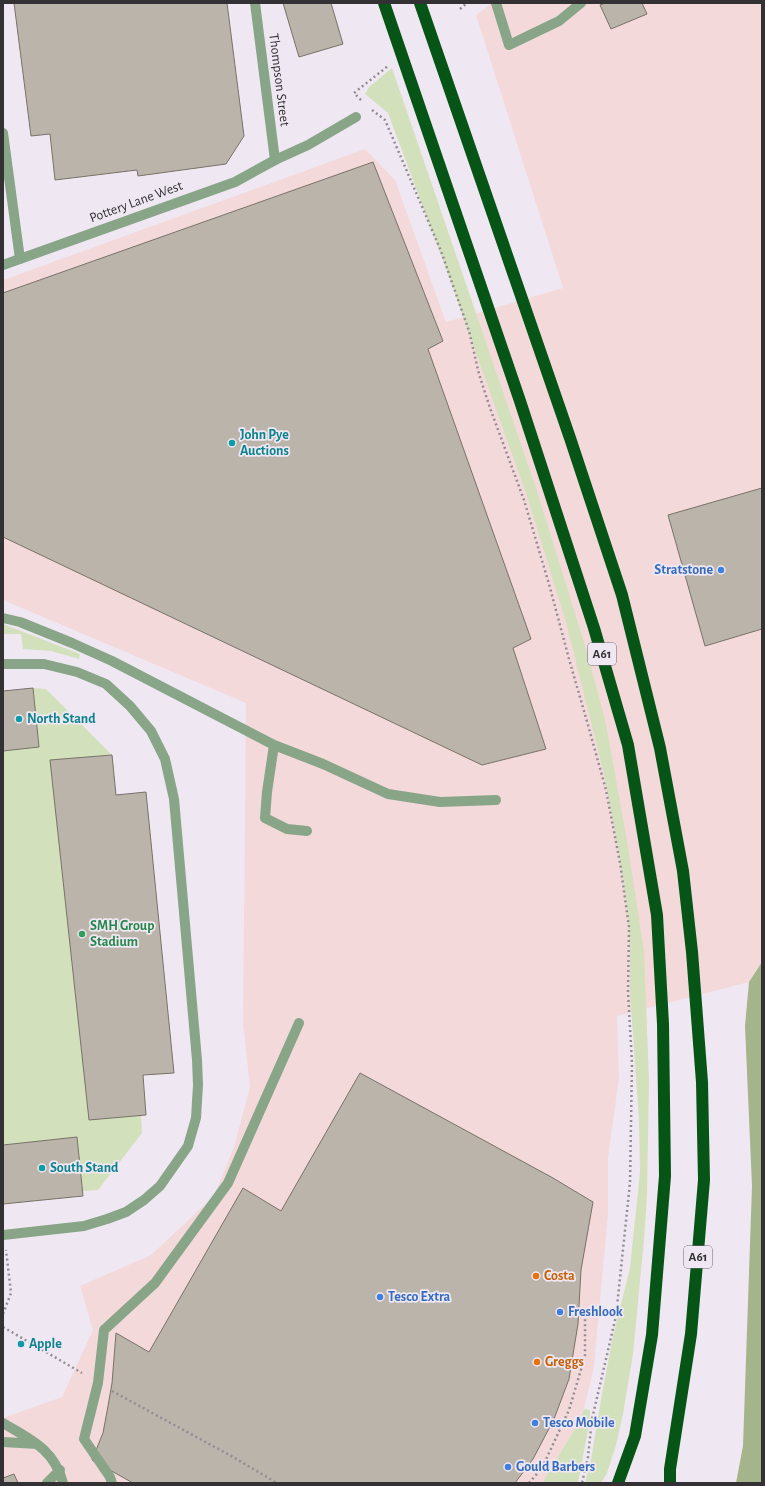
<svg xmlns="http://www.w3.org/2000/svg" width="765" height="1486" font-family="'Alegreya Sans',sans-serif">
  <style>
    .commercial { fill: #f4d9db }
    .green { fill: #d2e0bb }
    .forest { fill: #a5b48b }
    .building { fill: #bbb4aa; stroke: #787268 }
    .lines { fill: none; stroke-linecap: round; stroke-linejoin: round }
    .path { stroke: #928d94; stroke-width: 2.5; stroke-dasharray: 2 3; stroke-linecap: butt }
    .lane { stroke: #88a588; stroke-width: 10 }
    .street { stroke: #88a588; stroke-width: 10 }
    .highway { stroke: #075516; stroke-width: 12 }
    .culture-dot { fill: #0f9aa8; stroke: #efe8f2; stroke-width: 1.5 }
    .shop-dot { fill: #3f7fe0; stroke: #efe8f2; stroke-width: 1.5 }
    .leisure-dot { fill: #2e9e5b; stroke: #efe8f2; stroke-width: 1.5 }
    .food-dot { fill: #e8710a; stroke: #efe8f2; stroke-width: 1.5 }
    .labels { text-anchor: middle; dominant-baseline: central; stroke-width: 3.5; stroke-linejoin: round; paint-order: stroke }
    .shield { fill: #efe8f2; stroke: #6c686e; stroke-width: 1 }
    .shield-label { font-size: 13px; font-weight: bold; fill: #343135 }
    .street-label { font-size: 14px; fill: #343135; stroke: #efe8f2 }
    .culture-label { font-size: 14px; font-weight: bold; fill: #0d838f; stroke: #efe8f2; text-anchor: start }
    .shop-label { font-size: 14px; font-weight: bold; fill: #366cbe; stroke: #efe8f2; text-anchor: start }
    .leisure-label { font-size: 14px; font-weight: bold; fill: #27864d; stroke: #efe8f2; text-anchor: start }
    .food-label { font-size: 14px; font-weight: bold; fill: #c56008; stroke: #efe8f2; text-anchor: start }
  </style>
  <rect width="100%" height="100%" fill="#efe8f2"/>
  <path class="commercial" d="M492,3H762V962L749,982L617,1016L619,1078L608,1158V1214L594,1366L585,1405L576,1427L542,1483H3V1418L62,1397L93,1330L80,1286L151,1255L214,1196L234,1147L250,1087L243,1023L246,703L3,600V280L365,149L395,180L446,322L563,288L476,15Z"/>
  <path class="green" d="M392,68L537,491L587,652L606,724L627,841L644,951L649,1081L647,1194L644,1240L633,1354L623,1414L616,1445L607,1473L601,1483H585L591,1460L602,1394L613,1336L630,1268L640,1172L639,1120L630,992V949L627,906L617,843L604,774L566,622L528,499L448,274L388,113L365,94L369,87Z
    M3,624L80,654L79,659L51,651L23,649L21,634H3Z
    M33,688L46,689L112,755L116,795L146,792L174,1073L143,1075L146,1115H141L142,1133L98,1190L83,1191V1196L3,1204V691Z
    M584,1409L590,1410V1420L578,1483H542L576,1427Z"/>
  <path class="forest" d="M762,962V1483H736L743,1446L752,1186L745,1026L749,982Z"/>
  <path class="building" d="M14,3H227L244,136L226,164L138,176L137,170L55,180L50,134L31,136Z
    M283,3H331L343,44L299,57Z
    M605,3H642L647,14L611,29L600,5Z
    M373,162L443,341L428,349L531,639L513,648L546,749L482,765L3,537V293Z
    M762,488V629L705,646L668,515Z
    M33,688L39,747L3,751V691Z
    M112,755L116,795L146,792L174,1073L143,1075L146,1115L89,1120L50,760Z
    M360,1073L553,1178L593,1202L581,1270L578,1324L569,1379L554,1419L533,1459L515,1483H133L92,1460L103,1433L108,1406L112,1383L116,1333L149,1352L243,1188L281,1211Z
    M77,1137L83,1196L3,1204V1145Z
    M14,1474L18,1483H3V1478Z"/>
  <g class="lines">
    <path class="path" d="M460,9L467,3
      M361,100L354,93L388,66
      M372,110L385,120L441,251L469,331L479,374L490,408L524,500L549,584L569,659L588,725L606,790L620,863L629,927L628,992L632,1063L630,1183L616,1316L592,1419L588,1457L582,1483
      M3,1314L11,1293L6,1250
      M3,1327L82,1373
      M112,1391L233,1457L277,1483
      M529,1483L542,1468L569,1410L585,1356V1317"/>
    <path class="lane" d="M496,3L509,45L559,21L581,3
      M3,133L20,259
      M275,160L308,145L356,117
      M3,618L20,622L72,643L112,661L274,745L323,764L388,794L440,802L496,800
      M3,664H44L77,672L106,684L130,706L151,731L165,759L174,799L197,1060L198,1085L196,1118L188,1146L160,1186L144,1200L126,1212L107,1219L84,1226L3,1235
      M274,745L267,792L265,818L287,829L307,831
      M3,1423C31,1440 54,1449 63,1483
      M3,1442L37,1444
      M47,1483L60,1470
      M112,1483L110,1477L84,1439L98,1383L104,1330L155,1283L228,1183L299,1023"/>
    <path class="street" d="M3,265L235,182L275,160L255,3"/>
    <path class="highway" d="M384,3L520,401L594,628L628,745L657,915L663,1024L665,1176L652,1335L635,1436L618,1483
      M420,3L570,438L622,595L660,748L683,871L692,952L702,1082L704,1180L691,1334L670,1469V1483"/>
  </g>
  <g class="culture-dot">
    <circle cx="232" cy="443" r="4"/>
    <circle cx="19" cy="719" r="4"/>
    <circle cx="42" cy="1168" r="4"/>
    <circle cx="21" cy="1344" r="4"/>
  </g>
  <g class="shop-dot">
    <circle cx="721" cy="570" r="4"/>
    <circle cx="380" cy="1297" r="4"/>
    <circle cx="560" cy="1312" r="4"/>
    <circle cx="535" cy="1423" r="4"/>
    <circle cx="508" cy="1467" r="4"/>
  </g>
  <circle class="leisure-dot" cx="82" cy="934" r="4"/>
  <g class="food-dot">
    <circle cx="536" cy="1276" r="4"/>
    <circle cx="537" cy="1362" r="4"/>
  </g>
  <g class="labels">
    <g class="shield">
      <rect x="588" y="643" width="28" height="22" rx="3"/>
      <rect x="684" y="1246" width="28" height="22" rx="3"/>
    </g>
    <g class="shield-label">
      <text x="602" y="654">A61</text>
      <text x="698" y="1257">A61</text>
    </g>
    <g class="street-label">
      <text transform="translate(279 80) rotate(83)">Thompson Street</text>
      <text transform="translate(136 202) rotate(-20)">Pottery Lane West</text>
    </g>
    <g class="culture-label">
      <text x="240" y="435">John Pye<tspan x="240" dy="16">Auctions</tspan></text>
      <text x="27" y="719">North Stand</text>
      <text x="50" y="1168">South Stand</text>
      <text x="29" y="1344">Apple</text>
    </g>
    <g class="shop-label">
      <text x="713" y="570" text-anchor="end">Stratstone</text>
      <text x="388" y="1297">Tesco Extra</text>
      <text x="568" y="1312">Freshlook</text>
      <text x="543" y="1423">Tesco Mobile</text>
      <text x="516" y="1467">Gould Barbers</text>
    </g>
    <g class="leisure-label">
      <text x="90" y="926">SMH Group<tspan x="90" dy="16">Stadium</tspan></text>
    </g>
    <g class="food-label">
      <text x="544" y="1276">Costa</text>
      <text x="545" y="1362">Greggs</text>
    </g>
  </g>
  <rect width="765" height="1486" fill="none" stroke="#343135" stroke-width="8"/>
</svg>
